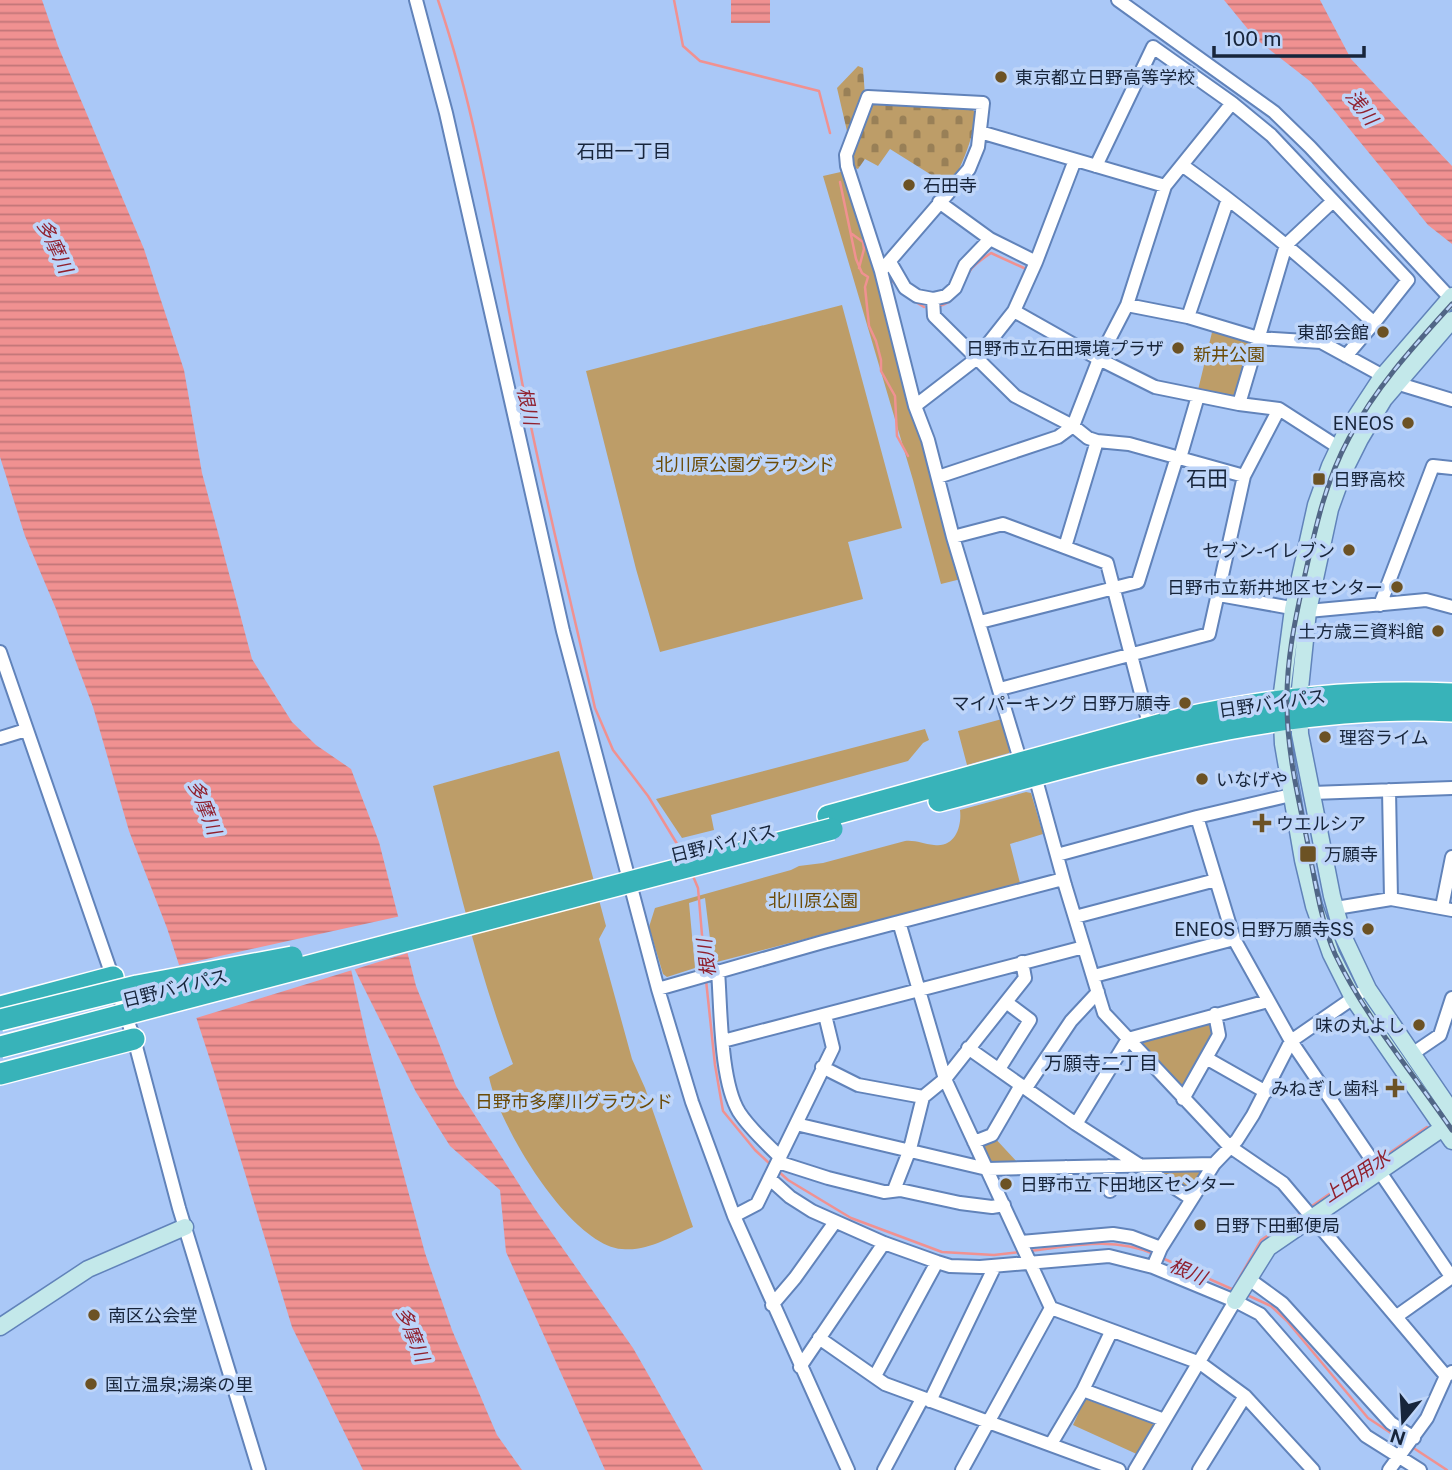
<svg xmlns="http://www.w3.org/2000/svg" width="1452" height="1470" font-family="'Public Sans','Noto Sans JP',sans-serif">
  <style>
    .green { fill: #bd9d68 }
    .cemetery { fill: url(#cemetery-stones) }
    .water { fill: url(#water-rules) }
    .pier { fill: #aac8f7 }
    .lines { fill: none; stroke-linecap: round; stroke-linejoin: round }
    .stream { stroke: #f09191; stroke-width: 2.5 }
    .street-casing { stroke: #6183ba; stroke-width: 16 }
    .secondary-casing { stroke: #6183ba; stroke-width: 19 }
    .highway-casing { stroke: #fff; stroke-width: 24 }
    .street { stroke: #fff; stroke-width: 12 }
    .secondary { stroke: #c3e8ea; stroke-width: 16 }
    .highway { stroke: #38b3b9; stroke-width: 21 }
    .rail-casing { stroke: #516686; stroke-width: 5 }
    .rail { stroke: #bed5f9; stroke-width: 2.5; stroke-dasharray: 8; stroke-linecap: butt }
    .highway-bridge-casing { stroke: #fff; stroke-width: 24; stroke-linecap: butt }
    .highway-bridge { stroke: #38b3b9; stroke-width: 21 }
    .poi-dot { fill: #6c5224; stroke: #bed5f9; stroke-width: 2.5 }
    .labels { text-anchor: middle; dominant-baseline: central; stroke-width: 7; stroke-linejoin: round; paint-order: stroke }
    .poi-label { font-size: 18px; fill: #17253b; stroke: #bed5f9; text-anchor: start }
    .park-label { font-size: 18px; fill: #6b4b07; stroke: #bed5f9 }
    .street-label { font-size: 18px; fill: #17253b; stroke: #bed5f9 }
    .water-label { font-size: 19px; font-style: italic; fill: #90202e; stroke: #bed5f9 }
    .neighbourhood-label { font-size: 19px; fill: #17253b; stroke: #bed5f9 }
    .quarter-label { font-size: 21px; fill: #17253b; stroke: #bed5f9 }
  </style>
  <defs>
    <pattern id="cemetery-stones" width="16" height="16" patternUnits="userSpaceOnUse" patternTransform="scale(1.75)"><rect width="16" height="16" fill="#bd9d68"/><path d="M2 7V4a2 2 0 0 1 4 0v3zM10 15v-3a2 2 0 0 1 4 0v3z" fill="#998057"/></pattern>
    <pattern id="water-rules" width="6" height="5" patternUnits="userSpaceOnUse" patternTransform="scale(1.75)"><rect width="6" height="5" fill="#f09191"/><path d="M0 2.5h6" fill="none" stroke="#c17678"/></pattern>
  </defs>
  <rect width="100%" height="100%" fill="#aac8f7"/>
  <path class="green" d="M845,171L961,579L941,584L913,480L823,176Z
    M842,305L902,528L848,542L863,599L660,652L636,569L586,371Z
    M1214,324L1258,338L1237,400L1198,390Z
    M1002,719L1011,748L1009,753L967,765L958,731Z
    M925,729L929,740L923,743L908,761L711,815L714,830L682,838L656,799Z
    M559,751L606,926L599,939L632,1059L645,1088L693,1227C672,1236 647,1252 622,1249C570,1245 498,1124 489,1077L513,1064C479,974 457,879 433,786Z
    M1026,792L1031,793L1043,834L1010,844L1020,883L713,963L705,898L689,903L695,968L667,977L663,974L649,927L655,908L791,870L799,866L823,863L905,841C916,840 923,844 934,845C955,848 962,827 960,810Z
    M1215,1014L1219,1035L1183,1099L1128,1039Z
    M992,1135L1019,1164L987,1169L974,1142Z
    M1163,1169H1204L1191,1191L1163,1173Z
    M1085,1399L1158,1424L1141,1456L1073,1425Z"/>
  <path class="cemetery" d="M858,66L863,68L865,96L851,131H847L837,88Z
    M876,101L966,104L975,112C977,129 960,173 949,186L890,149L878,166L865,159L858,169L855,168L852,154L871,104Z"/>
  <path class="water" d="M0,0H42L58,46L144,249L184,370L202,473L252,659L292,722L316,745L351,769L379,842L416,986L456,1086L535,1209L633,1348L703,1470H605L506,1252L500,1190L450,1146L416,1092L348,956L367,1040L425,1253L452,1330L497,1435L522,1470H363L292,1327L214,1072L167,928L129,831L93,707L56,609L25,536L0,457Z
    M731,0H770V23H731Z
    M1224,0H1320L1351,59L1452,166V244L1428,225L1311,82L1256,39Z"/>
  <path class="pier" d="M401,916L411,952L193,1019L175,966Z"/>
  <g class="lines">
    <path class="stream" d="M438,0C481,126 498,257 523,387C544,495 571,601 595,708L613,750L648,796L685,857
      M674,0L683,46L700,61L819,91L830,133
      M840,182L856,259L862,273L868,277L865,287L869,326L876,341L881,360V371L895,396L897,436L908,456
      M852,234L863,242L864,249L859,268
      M887,275L897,286
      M906,296L924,307
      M937,307C963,299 958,284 973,267C978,262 985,257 991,253L1024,268
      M1189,388L1203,390
      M693,876L698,888L705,970
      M706,980L715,1065L723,1111L755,1150L770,1164
      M1378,1161L1427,1127
      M778,1171L788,1180L851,1218L942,1252L994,1255L1020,1252
      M1309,1208L1370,1166
      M1030,1251C1072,1246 1113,1236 1154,1254
      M1160,1257L1234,1290
      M1233,1289L1261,1240L1303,1212
      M1247,1295L1271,1306L1287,1321L1368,1418L1403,1441
      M1412,1447L1447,1470"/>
    <defs>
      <path id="street" d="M416,0L446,113L563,631L658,989L692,1102L734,1216L848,1470
        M1118,0L1274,112L1310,147L1452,300
        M980,132L1165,186
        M1096,166L1153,47L1232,103
        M939,202L990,239L1036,262
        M890,262L905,288L917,296L933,299L946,296L955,288L965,265L990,239
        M881,271L969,169L978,147L983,103L868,97L846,155L847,166L881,271L915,406L928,440L953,537L1021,763
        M933,299L934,316L1015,396L1073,426L1088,438L1097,441L1129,444L1244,476
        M1127,305L1188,317L1258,338L1321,342L1396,383L1452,400
        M1014,311L1099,359L1155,387L1239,404L1286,245L1333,201
        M1188,317L1228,199
        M1346,356L1374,323
        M915,406L976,359L1014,311L1036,262L1075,160
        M1279,409L1338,447
        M1180,458L1198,396
        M938,477L1058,437L1073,426L1099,359L1127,305L1165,186L1232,103L1271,135L1408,280L1374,323C1313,266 1249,213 1182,165
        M953,537L1003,524L1107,563L1150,728
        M1065,547L1097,441
        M1219,595L1308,611L1426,600L1452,607
        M1380,605L1433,466L1452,468
        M980,622L1138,582L1177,457
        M0,652L134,1039L179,1208L259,1470
        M1000,689L1209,634L1244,476L1279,409L1239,404
        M0,738L26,730
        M1035,776L1065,885L1104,1013L1229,1146L1283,1183L1446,1376
        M1389,790L1391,899
        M1312,793L1452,788
        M1197,817L1234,939L1291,1041L1452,1278
        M1057,855L1197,817L1291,795
        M1442,907L1452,857
        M1336,908L1391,899L1452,910
        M1075,917L1216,880
        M899,922L945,1079L1051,1308L1200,1363L1245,1396L1313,1470
        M718,971C721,1009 720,1081 739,1112C750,1129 766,1143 780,1157
        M1094,976L1234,939
        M658,989L823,942L1063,879
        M723,1041L1084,947
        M968,1048L1076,1124L1192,1199
        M1412,1054L1440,1035L1452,998
        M1206,1058L1266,1092
        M822,1067L858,1085L923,1097L945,1079L1025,978L1022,962
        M999,1069L1030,1020L1006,1002
        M1026,1088L1071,1021L1098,992
        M1183,1099L1219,1035L1215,1014
        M796,1124L987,1169L1214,1164
        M1076,1124L1128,1039L1268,1001
        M974,1142L992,1135L1021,1085
        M778,1162L828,1178L884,1192L900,1190L960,1203L992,1207L1004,1205
        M1109,1166L1110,1191
        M1066,1167L1067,1186
        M770,1179L790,1197L812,1211L884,1243L937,1262L950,1266L980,1267L1109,1256L1153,1267L1235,1301L1260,1314L1366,1436L1420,1470
        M894,1190L910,1149L923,1097
        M734,1216L757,1204L833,1048L825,1015
        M1021,1242L1113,1234L1132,1237L1161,1248
        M1153,1267L1161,1248L1214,1164L1237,1140L1253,1115L1291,1041L1359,994
        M1249,1279L1282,1303L1391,1423L1414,1438
        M772,1305L795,1278L835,1222
        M1397,1316L1452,1277
        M819,1338L885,1384L1119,1470
        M800,1367L884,1243
        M875,1376L937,1262
        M1083,1390L1164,1420
        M930,1401L995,1266
        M1051,1444L1083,1390L1111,1332
        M884,1470L922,1399
        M962,1470L1051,1308
        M1135,1470L1235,1301
        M1199,1470L1245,1396
        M1389,1470L1427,1418L1446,1376L1452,1372"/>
      <path id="secondary" d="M1452,296L1382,377L1346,432L1330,466L1316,505L1293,609L1281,700L1283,744L1303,860L1314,906L1331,954L1353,998L1452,1141
        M1452,320L1384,399L1360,439L1343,473L1330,509L1308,611L1299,698L1300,734L1332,896L1343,936L1368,989L1452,1112
        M1235,1301L1268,1248L1450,1123
        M0,1327L88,1269L185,1227"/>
      <path id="highway" d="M939,801C1107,757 1276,702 1452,711
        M828,816L1180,719C1274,698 1356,690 1452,694
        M0,1007L113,977
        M0,1074L134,1039"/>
    </defs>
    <use href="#street" class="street-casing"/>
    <use href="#secondary" class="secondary-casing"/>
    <use href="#highway" class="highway-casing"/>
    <use href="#street" class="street"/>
    <use href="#secondary" class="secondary"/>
    <use href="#highway" class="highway"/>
    <defs>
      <path id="rail" d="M1452,304C1413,347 1376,387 1349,438C1325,482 1315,530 1304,579C1295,620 1286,662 1287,705C1287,748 1297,793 1306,835C1313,869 1321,924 1335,954C1365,1017 1413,1073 1452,1130"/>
    </defs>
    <use href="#rail" class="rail-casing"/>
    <use href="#rail" class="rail"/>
    <defs>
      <path id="highway-bridge" d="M0,1020L137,986L292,957
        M0,1047L832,829"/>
    </defs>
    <use href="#highway-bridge" class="highway-bridge-casing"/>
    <use href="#highway-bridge" class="highway-bridge"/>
  </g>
  <g class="poi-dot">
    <circle cx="1001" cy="77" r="7"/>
    <circle cx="909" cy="185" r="7"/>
    <circle cx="1383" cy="332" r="7"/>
    <circle cx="1178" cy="348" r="7"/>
    <circle cx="1408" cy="423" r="7"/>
    <rect x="1312" y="472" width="14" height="14" rx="3.5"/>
    <circle cx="1349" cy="550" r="7"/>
    <circle cx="1397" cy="587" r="7"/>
    <circle cx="1438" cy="631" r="7"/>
    <circle cx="1185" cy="703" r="7"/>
    <circle cx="1325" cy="737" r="7"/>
    <circle cx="1202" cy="779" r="7"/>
    <path d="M1258.5 812.5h7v7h7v7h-7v7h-7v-7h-7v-7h7z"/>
    <rect x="1299" y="845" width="18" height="18" rx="3.5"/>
    <circle cx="1368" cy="929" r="7"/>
    <circle cx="1419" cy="1025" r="7"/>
    <path d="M1391.5 1077.5h7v7h7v7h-7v7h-7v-7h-7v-7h7z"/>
    <circle cx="1006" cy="1184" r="7"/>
    <circle cx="1200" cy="1225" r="7"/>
    <circle cx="94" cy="1315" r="7"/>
    <circle cx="91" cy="1384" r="7"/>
  </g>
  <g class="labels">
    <g class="poi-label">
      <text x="1015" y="77">東京都立日野高等学校</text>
      <text x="923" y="185">石田寺</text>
      <text x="1369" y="332" text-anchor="end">東部会館</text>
      <text x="1164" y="348" text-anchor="end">日野市立石田環境プラザ</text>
      <text x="1394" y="423" text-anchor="end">ENEOS</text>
      <text x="1333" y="479">日野高校</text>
      <text x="1335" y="550" text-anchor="end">セブン-イレブン</text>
      <text x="1383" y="587" text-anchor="end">日野市立新井地区センター</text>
      <text x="1424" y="631" text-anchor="end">土方歳三資料館</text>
      <text x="1171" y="703" text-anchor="end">マイパーキング 日野万願寺</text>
      <text x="1339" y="737">理容ライム</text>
      <text x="1216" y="779">いなげや</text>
      <text x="1276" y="823">ウエルシア</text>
      <text x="1324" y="854">万願寺</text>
      <text x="1354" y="929" text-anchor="end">ENEOS 日野万願寺SS</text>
      <text x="1405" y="1025" text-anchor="end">味の丸よし</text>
      <text x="1379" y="1088" text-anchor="end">みねぎし歯科</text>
      <text x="1020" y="1184">日野市立下田地区センター</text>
      <text x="1214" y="1225">日野下田郵便局</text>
      <text x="108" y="1315">南区公会堂</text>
      <text x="105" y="1384">国立温泉;湯楽の里</text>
    </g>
    <g class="park-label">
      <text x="1229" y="354">新井公園</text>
      <text x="745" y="464">北川原公園グラウンド</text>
      <text x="813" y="900">北川原公園</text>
      <text x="574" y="1101">日野市多摩川グラウンド</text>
    </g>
    <g class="street-label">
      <text transform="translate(1272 703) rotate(-8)">日野バイパス</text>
      <text transform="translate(723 843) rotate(-14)">日野バイパス</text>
      <text transform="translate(175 988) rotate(-14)">日野バイパス</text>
    </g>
    <g class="water-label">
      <text transform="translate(1362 107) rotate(53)">浅川</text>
      <text transform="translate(55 246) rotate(65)">多摩川</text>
      <text transform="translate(528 406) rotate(78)">根川</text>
      <text transform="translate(205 807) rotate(68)">多摩川</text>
      <text transform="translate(706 958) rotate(-97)">根川</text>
      <text transform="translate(1356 1176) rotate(-34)">上田用水</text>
      <text transform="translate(1188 1271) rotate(23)">根川</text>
      <text transform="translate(413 1334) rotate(68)">多摩川</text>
    </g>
    <g class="neighbourhood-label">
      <text x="624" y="151">石田一丁目</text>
      <text x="1101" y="1063">万願寺二丁目</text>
    </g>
    <g class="quarter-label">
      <text x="1207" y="478">石田</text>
    </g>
  </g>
  <g transform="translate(1403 1421) rotate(198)" stroke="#bed5f9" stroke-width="5" paint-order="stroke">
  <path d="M0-5L12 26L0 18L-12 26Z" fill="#17253b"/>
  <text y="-10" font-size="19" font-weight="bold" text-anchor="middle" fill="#17253b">N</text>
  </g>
  <path d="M1214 46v10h150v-10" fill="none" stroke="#17253b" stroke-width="3.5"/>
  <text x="1224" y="46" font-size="21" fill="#17253b" stroke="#bed5f9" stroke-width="5" paint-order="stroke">100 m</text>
</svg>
